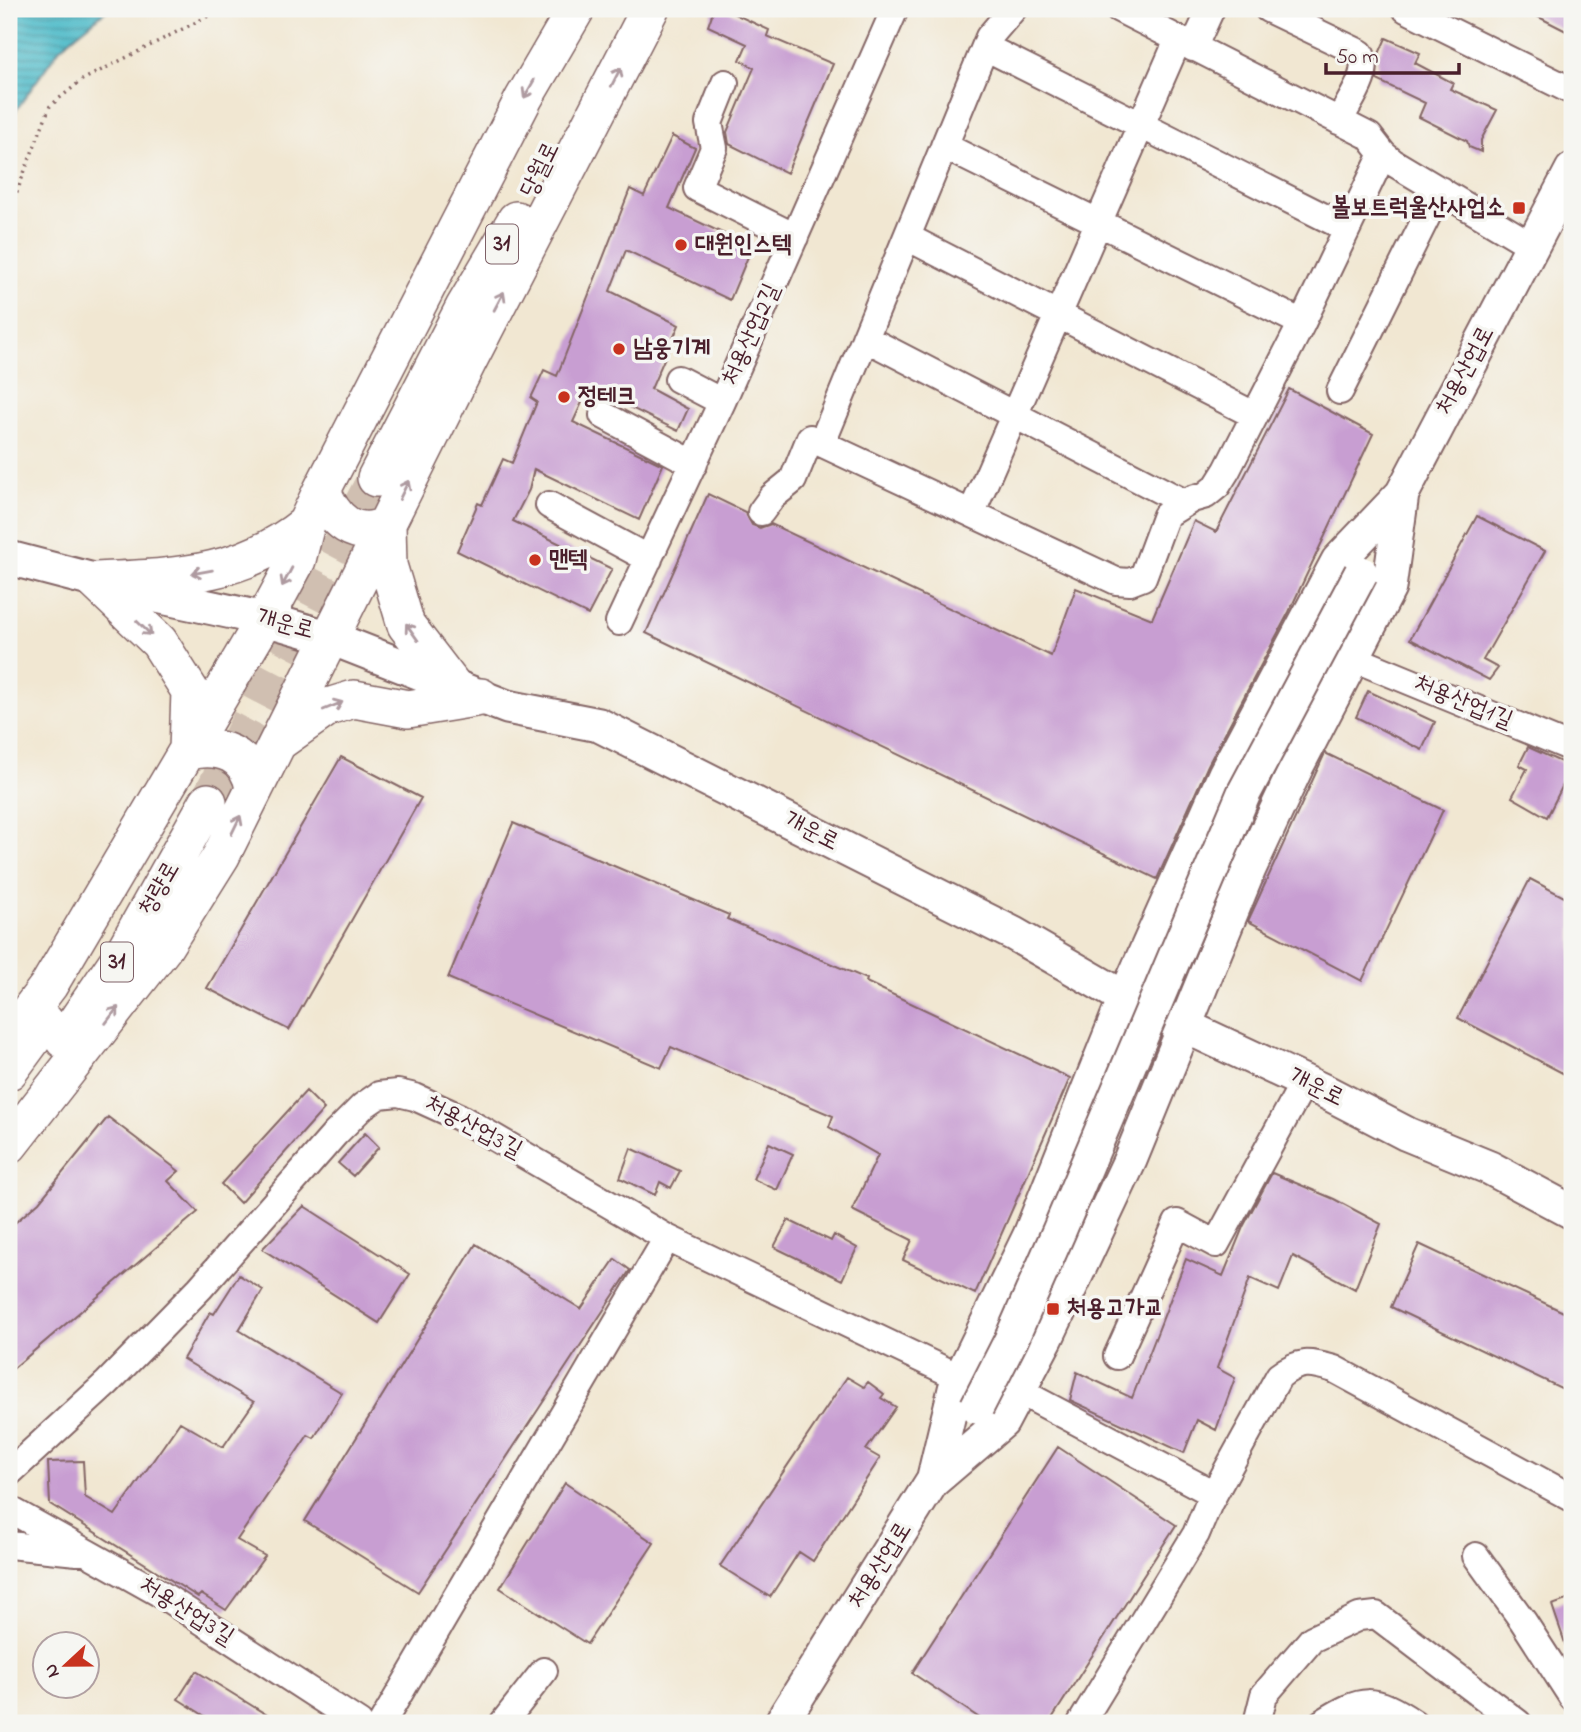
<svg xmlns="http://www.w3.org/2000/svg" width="1581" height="1732" font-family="'Indie Flower','Poor Story',sans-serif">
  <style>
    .water { fill: url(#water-rules); stroke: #4c6d7a; stroke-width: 2 }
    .building { fill: #c89ed2 }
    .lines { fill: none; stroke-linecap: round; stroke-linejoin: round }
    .highway-tunnel { stroke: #d0bfb1; stroke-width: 37; stroke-dasharray: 37 18; stroke-linecap: butt }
    .minor-casing { stroke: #846565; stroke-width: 30 }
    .major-casing { stroke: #846565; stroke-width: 37 }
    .highway-casing { stroke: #846565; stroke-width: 40 }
    .path { stroke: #846565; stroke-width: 3.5; stroke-dasharray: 2 5; stroke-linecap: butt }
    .minor { stroke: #fff; stroke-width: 26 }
    .major { stroke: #fff; stroke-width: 33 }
    .highway { stroke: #fff; stroke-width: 37 }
    .major-bridge-casing { stroke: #846565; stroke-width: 37; stroke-linecap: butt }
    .major-bridge { stroke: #fff; stroke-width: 33 }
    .oneway { stroke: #ae9aa0 }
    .poi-dot { fill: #c8321e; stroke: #f6f6f2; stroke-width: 2.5 }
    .labels { text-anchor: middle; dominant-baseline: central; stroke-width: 7; stroke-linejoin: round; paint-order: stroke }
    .shield { fill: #f6f6f2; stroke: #7e6067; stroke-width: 2 }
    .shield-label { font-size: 23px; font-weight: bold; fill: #4a1f2b }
    .street-label { font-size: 24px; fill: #4a1f2b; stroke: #f6f6f2 }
    .poi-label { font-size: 24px; font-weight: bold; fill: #4a1f2b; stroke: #f6f6f2; text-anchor: start }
  </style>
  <defs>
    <pattern id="water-rules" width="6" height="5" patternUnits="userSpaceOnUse" patternTransform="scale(1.75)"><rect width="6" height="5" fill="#4ebbc9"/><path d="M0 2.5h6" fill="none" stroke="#4397a3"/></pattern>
  </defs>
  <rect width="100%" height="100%" fill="#f6f6f2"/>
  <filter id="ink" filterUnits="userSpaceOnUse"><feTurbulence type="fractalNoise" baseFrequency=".0143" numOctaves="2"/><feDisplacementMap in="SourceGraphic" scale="14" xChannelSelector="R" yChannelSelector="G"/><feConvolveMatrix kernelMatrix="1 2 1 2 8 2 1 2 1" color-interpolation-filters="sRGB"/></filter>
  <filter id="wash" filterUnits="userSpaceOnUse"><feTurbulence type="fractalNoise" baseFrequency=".00686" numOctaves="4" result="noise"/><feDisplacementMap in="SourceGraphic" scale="28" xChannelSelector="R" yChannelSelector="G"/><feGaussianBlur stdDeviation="1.57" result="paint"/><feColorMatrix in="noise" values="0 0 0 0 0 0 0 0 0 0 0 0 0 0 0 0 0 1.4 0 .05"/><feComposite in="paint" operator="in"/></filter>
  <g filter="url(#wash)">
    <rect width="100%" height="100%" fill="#f1e7d2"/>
    <path class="water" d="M9,9H108L60,48L9,120Z"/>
    <g id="blocks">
      <path class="building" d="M714,9H724L769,30L767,36L833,64L787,173L729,144L727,132L754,68L740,60L747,44L708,26Z
        M1523,9H1572V34Z
        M1386,38L1420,53L1415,63L1453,83L1450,89L1497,110L1481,140V152L1469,147L1467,141L1419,117L1425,103L1377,80L1378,56Z
        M672,136L695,148L669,208L752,247L730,300L626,250L610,291L679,325L651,389L688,409L678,431L589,387L573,422L663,465L639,520L534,469L529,490L513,521L612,569L588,615L457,551L478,503L482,505L503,459L512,463L537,402L531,398L544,370L557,376L630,189L644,196Z
        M1289,389L1373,434L1289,612L1208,765L1157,879L646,633L708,494L745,512L752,525L760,528L771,524L1051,656L1076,588L1152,619L1194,521L1216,532Z
        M1477,516L1545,551L1483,660L1498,668L1489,680L1410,639Z
        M1368,691L1435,722L1422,750L1356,717Z
        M1528,747L1572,767L1547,817L1512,797L1527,769L1519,765Z
        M1325,753L1443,810L1362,981L1248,921Z
        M341,757L421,798L289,1030L207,988Z
        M513,823L729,915L727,919L867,979L866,982L1070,1078L975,1294L903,1260L912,1240L852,1210L878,1155L829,1127L833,1116L671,1047L661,1068L448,978Z
        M1530,879L1572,901V1078L1458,1018Z
        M306,1091L324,1109L240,1203L221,1184Z
        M108,1117L179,1171L168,1181L198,1212L9,1372V1228L39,1202Z
        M365,1133L379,1147L353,1176L338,1163Z
        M769,1143L793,1154L777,1190L753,1179Z
        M631,1148L680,1171L671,1188L660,1182L655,1195L620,1178Z
        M1272,1173L1334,1199L1381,1224L1355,1289L1293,1256L1279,1291L1250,1278L1217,1368L1235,1378L1216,1430L1197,1420L1184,1453L1070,1400L1077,1372L1132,1398L1186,1259L1223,1276L1243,1227Z
        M304,1206L410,1274L379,1323L262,1249Z
        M788,1220L831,1241L834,1235L857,1248L842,1280L774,1247Z
        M476,1244L581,1309L615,1259L630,1270L418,1592L305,1521Z
        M1419,1244L1572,1316V1375L1565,1390L1391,1307Z
        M239,1275L263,1290L239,1330L342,1393L314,1438L308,1435L237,1540L265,1556L226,1610L201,1594L198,1597L50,1504L48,1462L83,1461L85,1497L115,1515L180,1422L223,1447L254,1402L183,1359L210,1312L214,1314Z
        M847,1377L864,1387L868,1382L884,1394L881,1398L896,1407L866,1450L880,1458L813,1561L799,1552L770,1597L720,1566Z
        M1058,1447L1176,1525L1049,1723H987L912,1673Z
        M565,1483L654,1543L587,1644L500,1588Z
        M1572,1598V1658H1570L1552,1605Z
        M196,1671L280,1723H216L178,1699Z"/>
    </g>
  </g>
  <g filter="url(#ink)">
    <use href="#blocks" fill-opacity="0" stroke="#846565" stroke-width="2"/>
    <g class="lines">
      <path class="highway-tunnel" d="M208,802L376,478"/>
      <defs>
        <path id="minor" d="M1119,9L1369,136L1383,154L1394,163L1533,246
          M1268,9L1360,53C1373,72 1348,103 1339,121
          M1406,9L1572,91
          M985,47L1346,228
          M1193,48L1211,9
          M725,83L709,123L714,148L697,188L795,237
          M944,146L1302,323
          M907,237L1254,415
          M865,338L1185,503
          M678,379L722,402
          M1340,391L1440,190
          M603,415L694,464
          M822,443L989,37L1013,9
          M549,505L649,559
          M761,512L772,497L793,480L810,438L1116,581L1130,582L1143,577L1166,515L1192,499L1206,495L1217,486L1227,470L1302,323L1383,154
          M972,512L1178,40
          M619,622L722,402L895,9
          M1353,658L1572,748
          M1117,1356L1177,1223L1216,1244L1304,1082
          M1019,1391L1214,1494
          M9,1473L107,1383L200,1288L335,1134L363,1106L379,1095L398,1093L415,1097L459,1117L667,1238L961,1378
          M9,1509L159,1593L359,1723
          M9,1545L77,1552
          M1476,1556L1523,1621L1572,1697
          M382,1723L667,1238
          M503,1723L544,1671
          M1081,1723L1196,1534L1209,1503L1279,1376C1299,1360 1310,1362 1334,1369L1572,1498
          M1257,1723L1264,1695L1312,1639L1359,1617L1376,1615L1518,1723
          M1322,1723C1363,1697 1373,1696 1414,1723"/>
        <path id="major" d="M1402,494L1389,588L1297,766L1249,869L1130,1160L1047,1337L1002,1422L933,1481L955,1389L1030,1235L1125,998L1225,774L1338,561Z
          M1391,515L1572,170
          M9,558L143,593L265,619L331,638L507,707L599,725L1014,934L1125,998L1326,1092L1407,1134L1490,1168L1572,1212
          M781,1723L943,1464"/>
        <path id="highway" d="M376,478L464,308L516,220
          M322,490C333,521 355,540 387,525L388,565L406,625L453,686
          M95,581L159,642L190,691L188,751C220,744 248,753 254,788
          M95,581C175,577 241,577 306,524
          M280,741L328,707L354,699L408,709L481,697
          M9,1038L49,985L265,619L297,560L306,524L322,490L524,98L576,9
          M64,1040L124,952L208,802
          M9,1071L45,1022
          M9,1145L164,947L221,856L468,361L650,9"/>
      </defs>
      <use href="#minor" class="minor-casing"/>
      <use href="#major" class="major-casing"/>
      <use href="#highway" class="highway-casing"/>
      <path class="path" d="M9,212L50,106L82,80L222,9"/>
      <use href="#minor" class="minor"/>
      <use href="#major" class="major"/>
      <use href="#highway" class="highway"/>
      <defs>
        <path id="major-bridge" d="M977,1407L1011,1340L1059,1231L1244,793L1361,573"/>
      </defs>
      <use href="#major-bridge" class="major-bridge-casing"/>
      <use href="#major-bridge" class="major-bridge"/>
    </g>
    <defs><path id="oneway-shaft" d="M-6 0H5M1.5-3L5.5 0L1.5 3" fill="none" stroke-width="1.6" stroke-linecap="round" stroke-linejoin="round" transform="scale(1.75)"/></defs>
    <g class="oneway">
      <use href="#oneway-shaft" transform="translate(616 77) rotate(-63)"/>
      <use href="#oneway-shaft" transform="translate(529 89) rotate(120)"/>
      <use href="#oneway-shaft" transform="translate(499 301) rotate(-62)"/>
      <use href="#oneway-shaft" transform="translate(404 490) rotate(-64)"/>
      <use href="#oneway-shaft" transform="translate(202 572) rotate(170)"/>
      <use href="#oneway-shaft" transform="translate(287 577) rotate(118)"/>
      <use href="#oneway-shaft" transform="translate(144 628) rotate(44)"/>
      <use href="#oneway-shaft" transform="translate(412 632) rotate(-125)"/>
      <use href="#oneway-shaft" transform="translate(333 706) rotate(-22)"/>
      <use href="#oneway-shaft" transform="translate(236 825) rotate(-64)"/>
      <use href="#oneway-shaft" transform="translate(112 1015) rotate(-53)"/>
    </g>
  </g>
  <g class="poi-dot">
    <rect x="1512" y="201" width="14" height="14" rx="3.5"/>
    <circle cx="681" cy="245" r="7"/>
    <circle cx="619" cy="349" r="7"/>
    <circle cx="564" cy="397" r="7"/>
    <circle cx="535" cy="560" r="7"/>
    <rect x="1046" y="1302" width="14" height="14" rx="3.5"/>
  </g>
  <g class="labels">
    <g class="shield">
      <rect x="486" y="224.5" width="32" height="39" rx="5"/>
      <rect x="101" y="942.5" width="32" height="39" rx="5"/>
    </g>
    <g class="shield-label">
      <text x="502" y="244">31</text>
      <text x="117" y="962">31</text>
    </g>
    <g class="street-label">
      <text transform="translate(541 170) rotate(-64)">당월로</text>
      <text transform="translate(752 335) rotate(-66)">처용산업2길</text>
      <text transform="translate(1466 371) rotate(-62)">처용산업로</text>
      <text transform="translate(285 625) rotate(15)">개운로</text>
      <text transform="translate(1463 703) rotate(22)">처용산업1길</text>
      <text transform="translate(811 832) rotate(27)">개운로</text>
      <text transform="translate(160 889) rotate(-60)">청량로</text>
      <text transform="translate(1316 1088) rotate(26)">개운로</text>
      <text transform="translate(473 1128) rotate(28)">처용산업3길</text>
      <text transform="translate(881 1566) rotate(-58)">처용산업로</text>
      <text transform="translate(186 1612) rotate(32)">처용산업3길</text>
    </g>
    <g class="poi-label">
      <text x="1505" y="208" text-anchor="end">볼보트럭울산사업소</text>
      <text x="695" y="245">대원인스텍</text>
      <text x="633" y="349">남웅기계</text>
      <text x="578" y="397">정테크</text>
      <text x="549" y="560">맨텍</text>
      <text x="1067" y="1309">처용고가교</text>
    </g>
  </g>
  <rect width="1581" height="1732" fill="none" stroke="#f6f6f2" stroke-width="35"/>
  <g transform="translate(66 1665) rotate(248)"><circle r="33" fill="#f6f6f2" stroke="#b1a0a2" stroke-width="2"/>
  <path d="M0-5L12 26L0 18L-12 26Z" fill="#c8321e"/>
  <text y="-10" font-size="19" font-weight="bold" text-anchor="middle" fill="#4a1f2b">N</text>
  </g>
  <path d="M1326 63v10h133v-10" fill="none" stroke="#4a1f2b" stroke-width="3.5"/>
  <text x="1336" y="63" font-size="21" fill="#4a1f2b" stroke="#f6f6f2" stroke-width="5" paint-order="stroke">50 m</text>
</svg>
